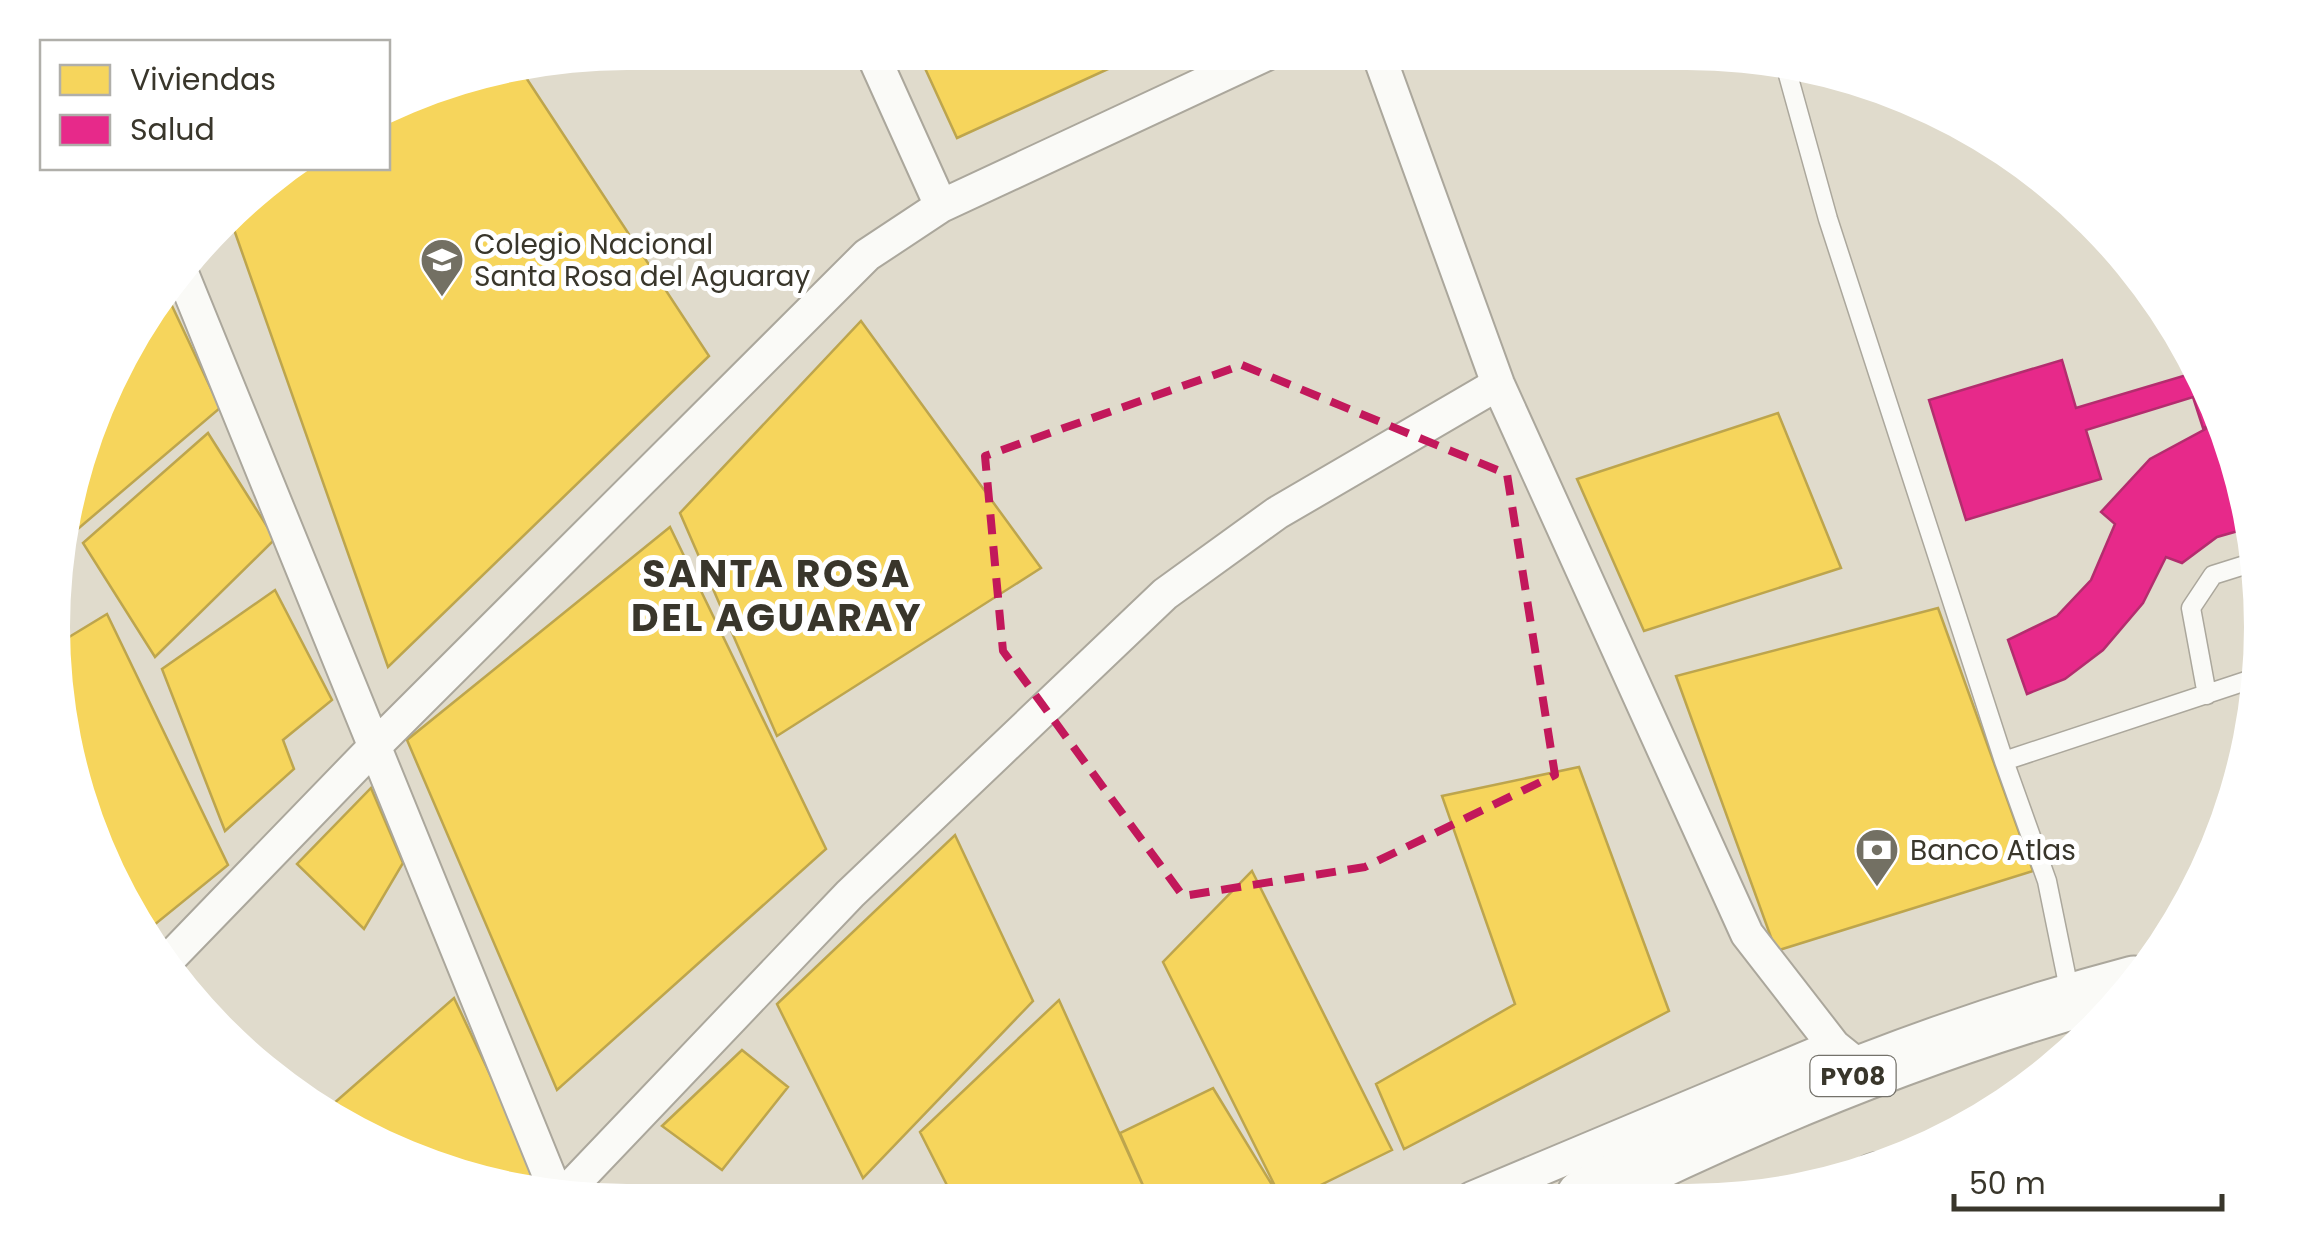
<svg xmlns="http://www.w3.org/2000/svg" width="2314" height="1254" font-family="Poppins,sans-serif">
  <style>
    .homes { fill: #f6d55c; stroke: #bda54d; stroke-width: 2.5 }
    .health { fill: #e7298a; stroke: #b32d6e; stroke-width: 2.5 }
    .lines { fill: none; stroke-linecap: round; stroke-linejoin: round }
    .service-casing { stroke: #aba79c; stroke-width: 21 }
    .minor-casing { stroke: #aba79c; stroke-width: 36 }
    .trunk-casing { stroke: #aba79c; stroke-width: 59 }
    .service { stroke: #fafaf7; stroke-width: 18 }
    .minor { stroke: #fafaf7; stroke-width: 32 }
    .trunk { stroke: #fafaf7; stroke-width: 55 }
    .marked { fill: none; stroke: #c2185b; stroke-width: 8; stroke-dasharray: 20 12; stroke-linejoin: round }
    .labels { text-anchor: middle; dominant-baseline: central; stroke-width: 10; stroke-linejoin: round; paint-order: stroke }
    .shield { fill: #fff; stroke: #74726b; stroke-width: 2.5 }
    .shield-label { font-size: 25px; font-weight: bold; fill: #39362b }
    .poi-label { font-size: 28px; fill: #39362b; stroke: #fff; text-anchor: start }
    .district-label { font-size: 38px; font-weight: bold; letter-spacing: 2.5px; fill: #39362b; stroke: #fff }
  </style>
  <rect width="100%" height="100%" fill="#e0dbcc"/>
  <path class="homes" d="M918,53H1143L957,138Z
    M521,70L709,356L388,667L231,221L284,168H388V112L442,83Z
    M165,291L220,408L66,539L72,479L149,308Z
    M861,321L1041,568L777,736L680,513Z
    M1778,413L1841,568L1644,631L1577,479Z
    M208,433L275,539L155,657L83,543Z
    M670,527L826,849L557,1090L407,740Z
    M275,590L332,700L283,740L294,769L225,831L162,669Z
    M1938,608L2033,871L1776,951L1676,676Z
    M107,614L228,865L148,930L96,847L54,665L56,645Z
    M1579,767L1669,1011L1404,1149L1376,1084L1515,1004L1442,796Z
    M371,788L403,863L364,929L297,864Z
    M955,835L1033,1001L863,1178L777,1004Z
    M1252,871L1392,1150L1294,1198H1281L1163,962Z
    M454,998L536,1172L518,1188L478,1182L340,1125L324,1112Z
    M1059,1000L1149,1199H954L920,1132Z
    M742,1050L788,1087L722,1170L662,1126Z
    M1213,1088L1280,1198L1149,1199L1120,1133Z"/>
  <path class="health" d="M2062,360L2076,408L2190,374L2215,424L2203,428L2193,397L2086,430L2101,479L1966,520L1929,400Z
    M2215,424L2242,478L2245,529L2217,537L2182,563L2166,557L2143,603L2103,650L2065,679L2027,694L2008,640L2057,616L2091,580L2115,524L2101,512L2150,459Z"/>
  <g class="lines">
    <defs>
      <path id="service" d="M1785,64L1828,219L2004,761L2047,881L2070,994
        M2207,695L2191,608L2213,575L2248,564
        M2004,761L2255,678"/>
      <path id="minor" d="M872,53L941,206
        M1378,53L1498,384L1747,934L1834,1046L1865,1071
        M182,273L557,1195
        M167,961L375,746L867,255L941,206L1269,53
        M1870,1171L1876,1169
        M562,1196L850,894L1165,594L1277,513L1498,384
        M1472,1198L1834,1046"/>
      <path id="trunk" d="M1584,1197C1760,1109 1944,1034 2134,984"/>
    </defs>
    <use href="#service" class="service-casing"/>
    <use href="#minor" class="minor-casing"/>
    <use href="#trunk" class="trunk-casing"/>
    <use href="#service" class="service"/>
    <use href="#minor" class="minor"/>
    <use href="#trunk" class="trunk"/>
  </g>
  <path class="marked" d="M1242,365L1507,474L1555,775L1365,867L1183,896L1003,651L985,456Z"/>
  <defs>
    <symbol id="school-pin" viewBox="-11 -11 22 30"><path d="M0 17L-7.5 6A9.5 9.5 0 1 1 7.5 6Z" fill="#737063" stroke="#fff"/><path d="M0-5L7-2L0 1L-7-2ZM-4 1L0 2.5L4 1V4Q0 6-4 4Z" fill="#fff"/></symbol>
    <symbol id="bank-pin" viewBox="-11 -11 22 30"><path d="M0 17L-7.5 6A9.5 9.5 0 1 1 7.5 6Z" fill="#737063" stroke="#fff"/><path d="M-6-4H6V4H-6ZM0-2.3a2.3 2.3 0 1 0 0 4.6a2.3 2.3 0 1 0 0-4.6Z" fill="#fff"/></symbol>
  </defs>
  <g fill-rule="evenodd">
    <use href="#school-pin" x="417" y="235" width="50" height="68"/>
    <use href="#bank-pin" x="1852" y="825" width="50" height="68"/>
  </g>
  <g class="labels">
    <rect class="shield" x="1810.5" y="1056" width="85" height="40" rx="8"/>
    <g class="shield-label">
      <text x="1853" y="1076">PY08</text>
    </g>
    <g class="poi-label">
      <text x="474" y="244">Colegio Nacional<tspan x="474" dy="32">Santa Rosa del Aguaray</tspan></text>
      <text x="1910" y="850">Banco Atlas</text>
    </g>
    <g class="district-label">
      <text x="777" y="573">SANTA ROSA<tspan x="777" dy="44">DEL AGUARAY</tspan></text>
    </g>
  </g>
  <path d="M0 0H2314V1254H0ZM627 70H1687A557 557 0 0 1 2244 627V627A557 557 0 0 1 1687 1184H627A557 557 0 0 1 70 627V627A557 557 0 0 1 627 70Z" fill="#fff" fill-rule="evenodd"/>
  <rect x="40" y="40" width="350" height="130" fill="#ffffff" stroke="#b0afaa" stroke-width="2.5"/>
  <rect x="60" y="65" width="50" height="30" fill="#f6d55c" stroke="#b0afaa" stroke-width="2.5"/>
  <text x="130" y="90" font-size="30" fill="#39362b">Viviendas</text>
  <rect x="60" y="115" width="50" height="30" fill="#e7298a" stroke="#b0afaa" stroke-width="2.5"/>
  <text x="130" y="140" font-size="30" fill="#39362b">Salud</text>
  <path d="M1954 1194v15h268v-15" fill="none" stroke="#39362b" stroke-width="5"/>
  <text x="1969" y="1194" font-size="30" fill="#39362b" stroke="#ffffff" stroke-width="8" paint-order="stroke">50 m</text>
</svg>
